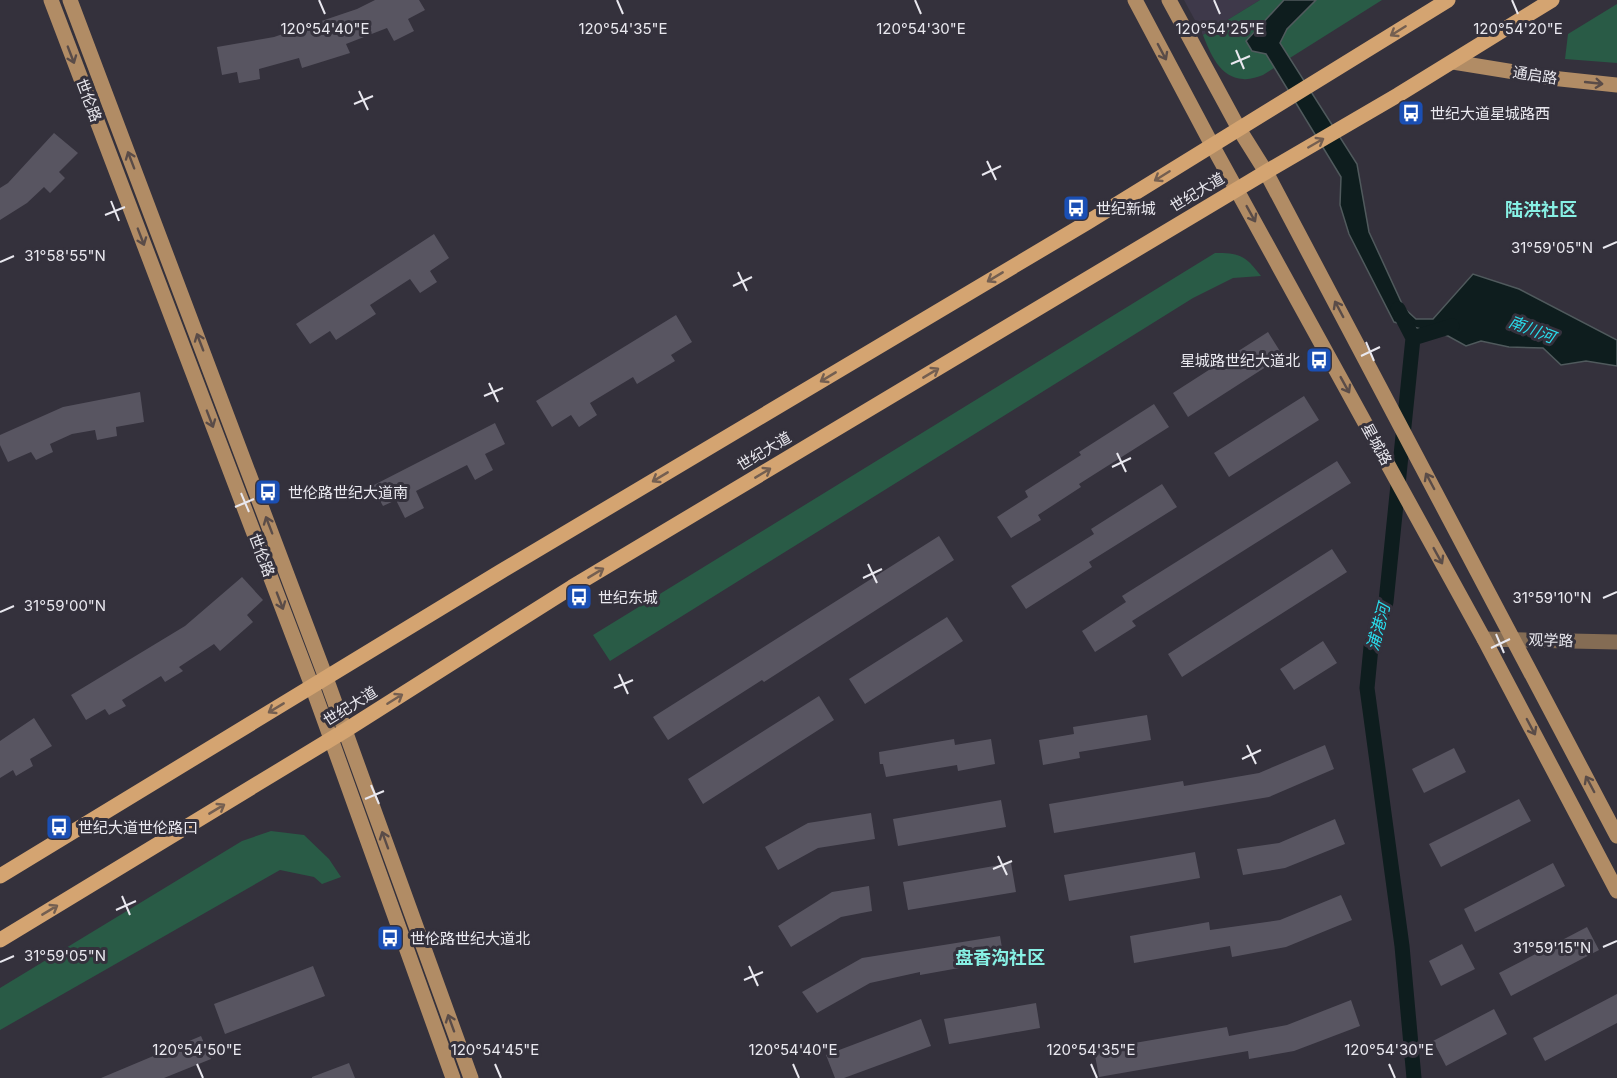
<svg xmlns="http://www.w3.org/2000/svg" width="1617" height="1078" font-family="Inter,'Noto Sans SC',sans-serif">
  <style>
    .built { fill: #3e394a }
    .green { fill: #295b46 }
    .water { fill: #0e1d1e; stroke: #505a5d; stroke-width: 1.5 }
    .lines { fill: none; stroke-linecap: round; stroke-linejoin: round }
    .canal { stroke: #0e1d1e; stroke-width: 15 }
    .building { fill: #585561 }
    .street { stroke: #846c54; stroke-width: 15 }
    .secondary { stroke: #b18c65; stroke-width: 15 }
    .primary { stroke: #d4a471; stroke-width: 15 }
    .oneway { stroke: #745f51 }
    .oneway2 { stroke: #5a4c48 }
    .ticks { fill: none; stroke: #e9e8ef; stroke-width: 2 }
    .labels { text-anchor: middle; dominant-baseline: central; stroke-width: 6; stroke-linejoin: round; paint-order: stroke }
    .street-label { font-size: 15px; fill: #e9e8ef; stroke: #34313c }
    .poi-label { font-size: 15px; fill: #e9e8ef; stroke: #34313c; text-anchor: start }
    .water-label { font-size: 16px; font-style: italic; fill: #29dcec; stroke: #34313c }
    .quarter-label { font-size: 18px; font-weight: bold; fill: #87f0e4; stroke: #34313c }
    .ticks-label { font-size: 15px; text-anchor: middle; fill: #e9e8ef; stroke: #34313c; stroke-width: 6; stroke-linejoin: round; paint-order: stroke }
  </style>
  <rect width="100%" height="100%" fill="#34313c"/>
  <path class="built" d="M1184,0H1260L1203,35Z"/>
  <path class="green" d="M1260,0H1382L1263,75C1257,77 1249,80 1243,79C1220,78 1210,53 1203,35Z
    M1617,4V63L1565,59L1568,34Z
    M1215,253C1240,253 1245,255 1261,276L1233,278L1193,298L610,661L593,635Z
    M271,831L304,835L329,859L341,877L322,884L314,877L280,870L0,1030V988L242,841Z"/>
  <path class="water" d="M1284,0H1316L1287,29L1280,43L1357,164L1369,232L1404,308L1416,319H1433L1473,274L1519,289L1617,340V366L1586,361L1561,365L1543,348L1509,347L1481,341L1466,346L1448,336L1394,322L1349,234L1340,205L1341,177L1266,54L1252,51L1246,41Z"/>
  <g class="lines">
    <path class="canal" d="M1398,309L1413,338L1386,602L1371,647L1367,688L1402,946L1414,1078
      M1413,338L1452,326"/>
  </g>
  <path class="building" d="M375,0H419L425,10L408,19L414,31L394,41L387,28L346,44L350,53L302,68L299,58L259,69L260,79L239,83L237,72L222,75L217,47L274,37L357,9Z
    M54,133L78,153L59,172L65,178L50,193L44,187L27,203L0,220V188L8,183Z
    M434,234L449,258L430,271L437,282L420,293L410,279L370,305L376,314L336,340L330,331L310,344L296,324Z
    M676,315L692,342L671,355L675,361L637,384L633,377L590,403L597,415L579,427L571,415L552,427L536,401Z
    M1268,332L1283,356L1188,417L1173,393Z
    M140,392L144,422L116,427L117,436L97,440L95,430L72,434L50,444L53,452L36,460L31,452L8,462L0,445V435L63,407Z
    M1304,396L1319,420L1229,477L1214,453Z
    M1154,404L1169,427L1079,484L1081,487L1038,515L1041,520L1011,538L997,517L1028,497L1025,491L1081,455L1079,452Z
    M495,423L505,444L485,454L493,470L475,480L467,465L416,491L424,508L405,518L396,500L383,506L372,486Z
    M1337,461L1351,483L1132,621L1136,626L1095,652L1082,631L1126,602L1122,596Z
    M1162,484L1177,507L1089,562L1092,567L1026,609L1011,586L1094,534L1091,529Z
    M939,536L954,560L764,682L762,680L668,740L653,717Z
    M1332,549L1347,572L1182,677L1168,654Z
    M242,577L263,600L247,615L253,622L220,651L214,644L179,667L183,671L165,682L161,676L122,700L126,706L109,715L105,709L86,720L71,695L185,626Z
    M947,617L963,641L865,704L849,679Z
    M1323,641L1337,663L1294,690L1280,669Z
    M819,696L834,720L703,804L688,779Z
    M1147,715L1151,740L1079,752L1080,758L1043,765L1039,740L1074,734L1073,727Z
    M34,718L52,746L30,759L33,766L16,776L13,770L0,778V741Z
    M954,739L955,745L991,739L995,764L958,771L957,765L886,777L883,764H880L879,752Z
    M1325,745L1334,769L1269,797L1054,833L1049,804L1183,781L1184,786L1259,773Z
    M1454,748L1466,772L1424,793L1412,769Z
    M1519,799L1531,821L1441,867L1429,844Z
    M1001,800L1006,827L898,846L893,819Z
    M871,813L875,839L818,848L778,870L765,847L808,823Z
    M1335,819L1345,844L1285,868L1243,875L1237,849L1279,843Z
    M1195,852L1200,878L1069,901L1064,875Z
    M1011,863L1016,892L908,910L903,882Z
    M1553,863L1565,886L1475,932L1464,909Z
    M869,886L872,911L841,917L791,947L778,926L832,892Z
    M1341,895L1352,920L1286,947L1232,957L1230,946L1134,963L1130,936L1209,922L1210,930L1280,920Z
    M1587,927L1599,950L1511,996L1499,973Z
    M1000,936L1004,960L920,975V972L870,983L817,1013L802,992L862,958Z
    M1462,944L1475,969L1441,986L1429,961Z
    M313,966L325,996L225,1034L214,1004Z
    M1617,994V1023L1545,1061L1533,1038Z
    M1351,1000L1360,1026L1294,1051L1249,1059L1248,1051L1099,1077L1094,1050L1227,1027L1229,1036L1287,1025Z
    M1036,1003L1040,1028L949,1044L944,1019Z
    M1494,1009L1507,1034L1446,1066L1433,1041Z
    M921,1019L931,1046L844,1078H835L826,1055Z
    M201,1036L211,1059L164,1078H101Z
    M349,1063L355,1078H312V1077Z"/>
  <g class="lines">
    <path class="street" d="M1484,639L1617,642"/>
    <path class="secondary" d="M51,0L312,686L453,1078
      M70,0L326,678L471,1078
      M1135,0L1212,145L1484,639L1617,891
      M1169,0L1239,129L1266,172L1617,836
      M1453,62L1551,78L1617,85"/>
    <path class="primary" d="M0,876L500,572L1088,222L1448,0
      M0,940L346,730L572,587L1266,172L1398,95L1552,0"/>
  </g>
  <defs><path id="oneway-shaft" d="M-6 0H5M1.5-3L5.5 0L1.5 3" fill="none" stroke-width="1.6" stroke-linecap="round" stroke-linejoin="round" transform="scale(1.5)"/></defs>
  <g class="oneway">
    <use href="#oneway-shaft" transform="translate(1398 31) rotate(148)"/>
    <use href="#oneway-shaft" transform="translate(1316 143) rotate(-30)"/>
    <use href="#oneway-shaft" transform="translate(1162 176) rotate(148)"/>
    <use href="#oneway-shaft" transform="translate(995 277) rotate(149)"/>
    <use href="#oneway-shaft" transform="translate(931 373) rotate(-31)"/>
    <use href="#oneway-shaft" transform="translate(828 377) rotate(149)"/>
    <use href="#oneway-shaft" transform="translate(763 473) rotate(-31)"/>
    <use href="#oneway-shaft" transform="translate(660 477) rotate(149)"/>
    <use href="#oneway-shaft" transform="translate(596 573) rotate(-31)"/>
    <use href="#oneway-shaft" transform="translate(395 699) rotate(-32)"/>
    <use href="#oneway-shaft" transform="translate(276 708) rotate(149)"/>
    <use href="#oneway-shaft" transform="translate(217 809) rotate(-31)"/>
    <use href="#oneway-shaft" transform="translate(50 910) rotate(-31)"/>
  </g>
  <g class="oneway2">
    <use href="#oneway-shaft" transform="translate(1162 52) rotate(62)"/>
    <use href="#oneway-shaft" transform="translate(71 55) rotate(69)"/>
    <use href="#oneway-shaft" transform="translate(1594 83) rotate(6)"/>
    <use href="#oneway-shaft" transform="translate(131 160) rotate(-111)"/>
    <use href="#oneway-shaft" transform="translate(1251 214) rotate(61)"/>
    <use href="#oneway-shaft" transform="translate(141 237) rotate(69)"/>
    <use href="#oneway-shaft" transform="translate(1339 309) rotate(-118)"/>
    <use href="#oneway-shaft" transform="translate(200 342) rotate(-111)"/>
    <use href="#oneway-shaft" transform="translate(1345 385) rotate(61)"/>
    <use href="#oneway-shaft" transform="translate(210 419) rotate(69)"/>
    <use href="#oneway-shaft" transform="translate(1430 481) rotate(-118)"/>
    <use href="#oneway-shaft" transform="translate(269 525) rotate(-111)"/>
    <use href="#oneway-shaft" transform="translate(1438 556) rotate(61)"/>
    <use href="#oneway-shaft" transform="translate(280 601) rotate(69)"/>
    <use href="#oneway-shaft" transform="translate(1531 727) rotate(62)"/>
    <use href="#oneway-shaft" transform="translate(1590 784) rotate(-118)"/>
    <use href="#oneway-shaft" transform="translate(385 840) rotate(-110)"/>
    <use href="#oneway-shaft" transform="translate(451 1023) rotate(-110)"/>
  </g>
  <path class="ticks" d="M319,0L325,14M617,0L623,14M915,0L921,14M1214,0L1220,14M1512,0L1518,14M1236,50L1244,69M1231,64L1250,56M359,91L368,110M354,104L373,96M987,161L996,180M982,175L1001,166M111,201L119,221M105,215L125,207M1603,248L1617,242M0,262L14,256M738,272L747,291M733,286L752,277M1366,342L1374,361M1361,356L1380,347M489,383L498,402M484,396L503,388M1117,453L1126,472M1112,467L1131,458M241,493L249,512M235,507L254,499M868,564L877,583M863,578L882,569M1603,598L1617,592M0,612L14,606M1496,634L1504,653M1491,648L1510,639M619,674L628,694M614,688L633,680M1247,745L1256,764M1242,759L1261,750M371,785L379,804M365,799L384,791M998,856L1007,875M993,869L1012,861M122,896L130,915M116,910L136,901M1603,947L1617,941M0,962L14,956M749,966L758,986M744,980L763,972M197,1064L203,1078M495,1064L501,1078M793,1064L799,1078M1091,1064L1097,1078M1389,1064L1395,1078"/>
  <defs>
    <symbol id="bus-square" viewBox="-11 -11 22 22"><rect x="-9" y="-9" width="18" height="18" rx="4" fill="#1a4fb4" stroke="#34313c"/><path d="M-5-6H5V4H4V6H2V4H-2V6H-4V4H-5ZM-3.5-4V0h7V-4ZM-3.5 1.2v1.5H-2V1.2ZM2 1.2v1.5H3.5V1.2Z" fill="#fff"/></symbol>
  </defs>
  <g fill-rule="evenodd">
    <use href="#bus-square" x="1396" y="98" width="30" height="30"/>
    <use href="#bus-square" x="1061" y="193" width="30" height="30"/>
    <use href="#bus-square" x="1304" y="345" width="30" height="30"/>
    <use href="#bus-square" x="253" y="477" width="30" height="30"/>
    <use href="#bus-square" x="564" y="582" width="30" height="30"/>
    <use href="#bus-square" x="44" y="812" width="30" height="30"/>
    <use href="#bus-square" x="375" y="923" width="30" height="30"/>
  </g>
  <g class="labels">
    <g class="street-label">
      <text transform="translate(1535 75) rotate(9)">通启路</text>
      <text transform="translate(89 100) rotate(69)">世伦路</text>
      <text transform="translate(1197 192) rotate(-31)">世纪大道</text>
      <text transform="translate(1377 444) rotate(61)">星城路</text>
      <text transform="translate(764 451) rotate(-31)">世纪大道</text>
      <text transform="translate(262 555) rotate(69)">世伦路</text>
      <text transform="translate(1551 640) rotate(2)">观学路</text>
      <text transform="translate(350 706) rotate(-32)">世纪大道</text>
    </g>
    <g class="poi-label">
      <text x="1430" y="113">世纪大道星城路西</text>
      <text x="1096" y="208">世纪新城</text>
      <text x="1300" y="360" text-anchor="end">星城路世纪大道北</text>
      <text x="288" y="492">世伦路世纪大道南</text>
      <text x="598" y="597">世纪东城</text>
      <text x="78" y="827">世纪大道世伦路口</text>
      <text x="410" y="938">世伦路世纪大道北</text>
    </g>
    <g class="water-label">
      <text transform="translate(1532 329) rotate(21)">南川河</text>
      <text transform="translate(1378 627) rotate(-75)">浦港河</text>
    </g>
    <g class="quarter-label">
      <text x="1541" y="209">陆洪社区</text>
      <text x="1000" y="957">盘香沟社区</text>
    </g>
  </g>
  <g class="ticks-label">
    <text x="325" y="34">120°54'40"E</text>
    <text x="623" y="34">120°54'35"E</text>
    <text x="921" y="34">120°54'30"E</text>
    <text x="1220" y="34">120°54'25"E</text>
    <text x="1518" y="34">120°54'20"E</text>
    <text x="1552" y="253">31°59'05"N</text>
    <text x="65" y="261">31°58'55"N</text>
    <text x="1552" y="603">31°59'10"N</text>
    <text x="65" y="611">31°59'00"N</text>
    <text x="1552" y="953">31°59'15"N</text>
    <text x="65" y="961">31°59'05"N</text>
    <text x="197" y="1055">120°54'50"E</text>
    <text x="495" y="1055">120°54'45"E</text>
    <text x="793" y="1055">120°54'40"E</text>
    <text x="1091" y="1055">120°54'35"E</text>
    <text x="1389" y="1055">120°54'30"E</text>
  </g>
</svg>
